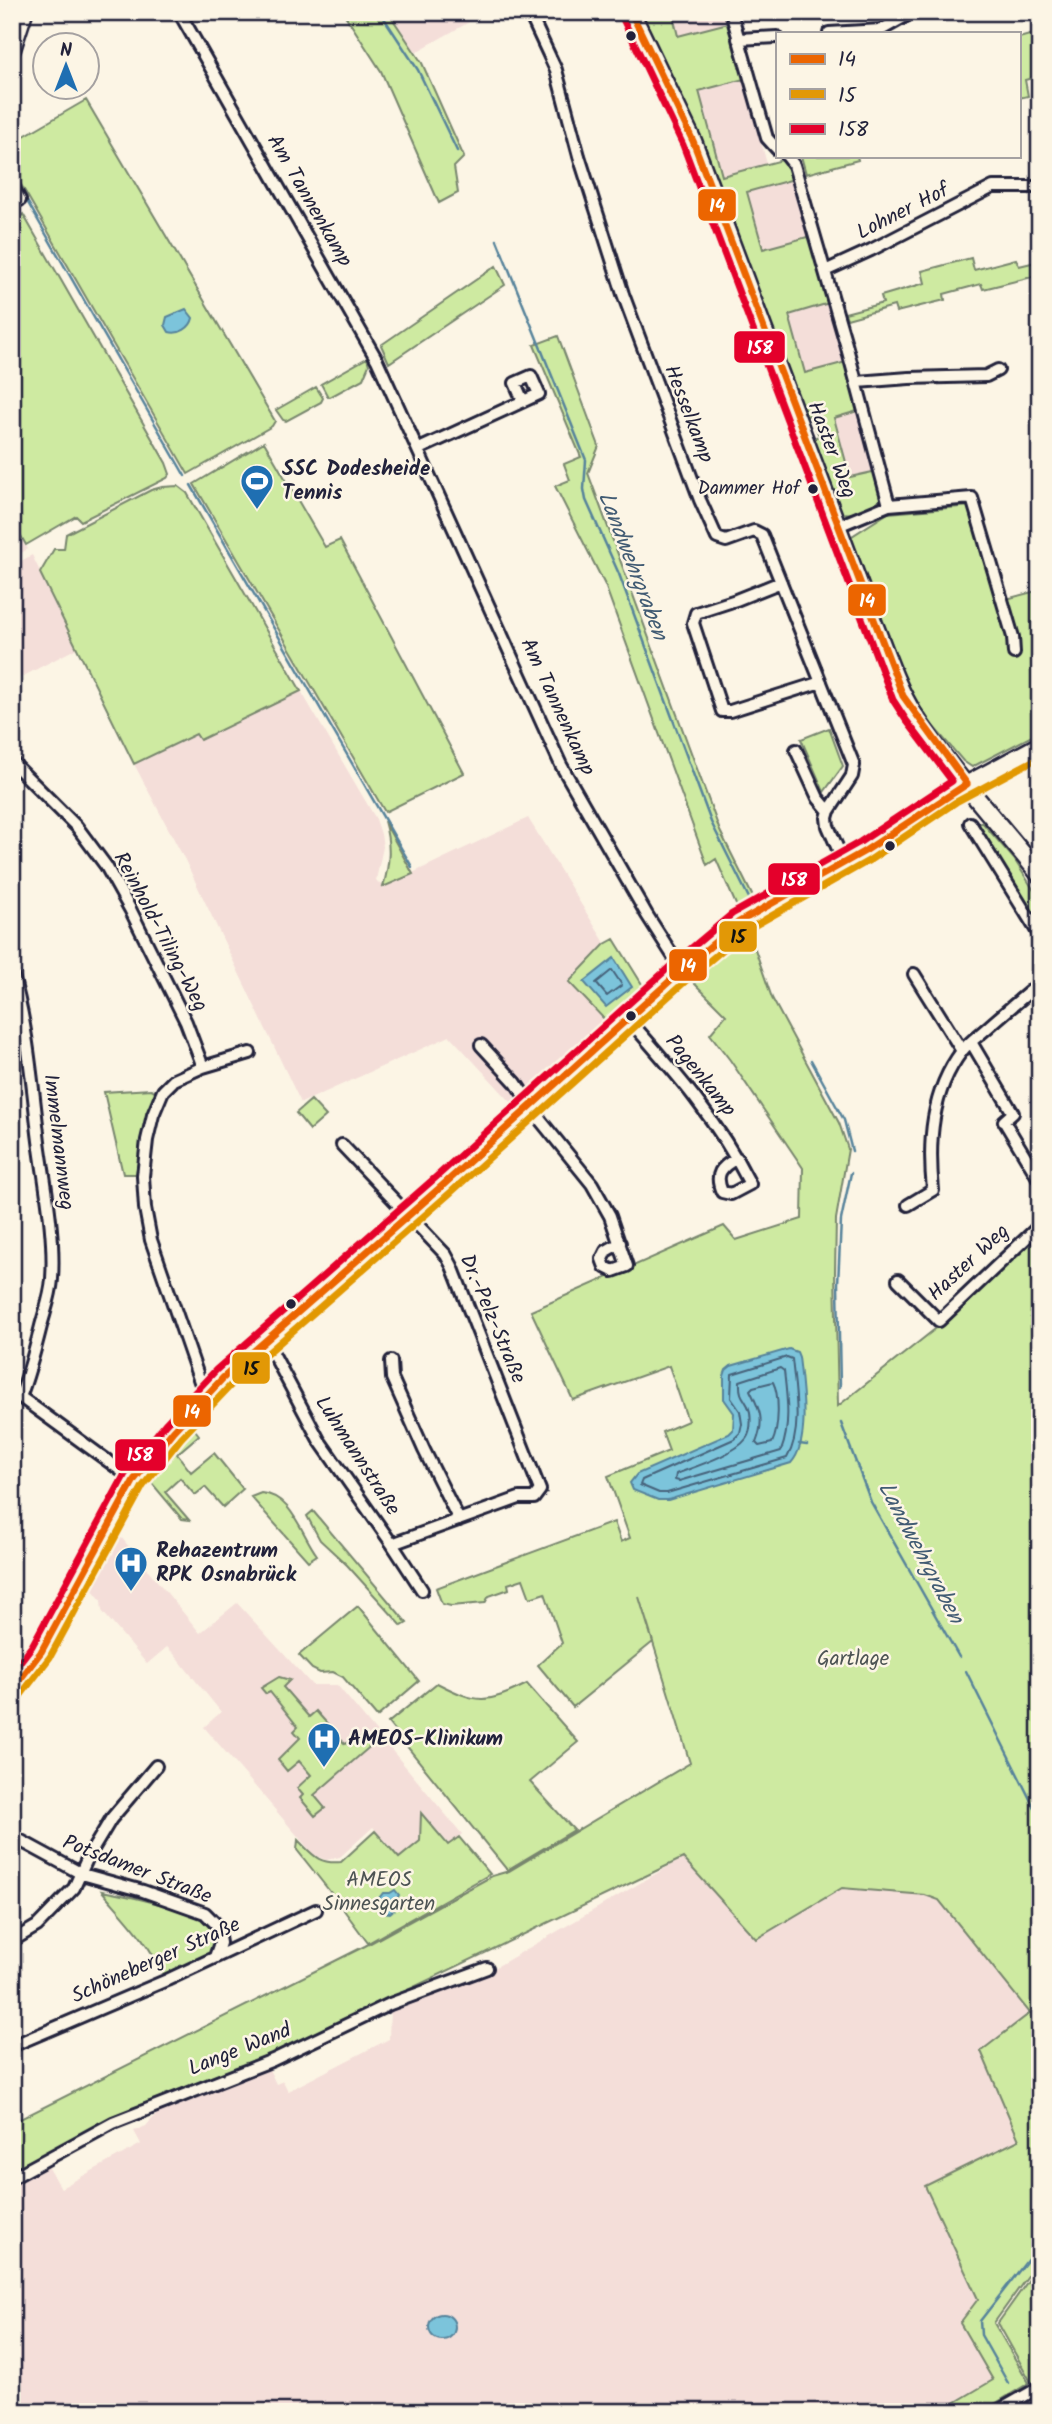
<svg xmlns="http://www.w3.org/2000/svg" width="1052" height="2424" font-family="Kalam,sans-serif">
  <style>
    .built { fill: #f4ded9 }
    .green { fill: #ceeaa1; stroke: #78866e; stroke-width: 2 }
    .water { fill: #7bc4db; stroke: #57839b; stroke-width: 2 }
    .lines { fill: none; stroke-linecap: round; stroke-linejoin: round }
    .shore { stroke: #46637b; stroke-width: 2 }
    .stream { stroke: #57839b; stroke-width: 2.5 }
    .street-casing { stroke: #22223b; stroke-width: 16 }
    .secondary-casing { stroke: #22223b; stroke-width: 21 }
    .street { stroke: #fcf5e5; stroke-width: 10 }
    .secondary { stroke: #fcf5e5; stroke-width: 16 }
    .bus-1-casing { stroke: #fcf5e5; stroke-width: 12 }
    .bus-2-casing { stroke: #fcf5e5; stroke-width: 12 }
    .bus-3-casing { stroke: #fcf5e5; stroke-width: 12 }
    .bus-1 { stroke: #ec6500; stroke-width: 7 }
    .bus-2 { stroke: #e29806; stroke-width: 7 }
    .bus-3 { stroke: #e4002b; stroke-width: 7 }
    .bus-dot { fill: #22223b; stroke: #fcf5e5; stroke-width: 2.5 }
    .labels { text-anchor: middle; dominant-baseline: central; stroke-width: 5; stroke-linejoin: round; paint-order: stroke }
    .bus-label { font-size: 19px; fill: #22223b; stroke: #fcf5e5; text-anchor: end }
    .street-label { font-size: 21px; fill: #22223b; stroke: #fcf5e5 }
    .poi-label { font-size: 21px; font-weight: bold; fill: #22223b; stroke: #fcf5e5; text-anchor: start }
    .park-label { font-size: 21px; fill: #4d5454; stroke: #fcf5e5 }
    .water-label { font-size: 23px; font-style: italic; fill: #415b73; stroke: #fcf5e5 }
    .line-badge { stroke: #fcf5e5; stroke-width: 2.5 }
    .badge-label { font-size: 19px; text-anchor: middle; font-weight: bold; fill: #fff }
    .pale-badge-label { font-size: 19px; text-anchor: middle; font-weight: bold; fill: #111 }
  </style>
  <rect width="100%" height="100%" fill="#fcf5e5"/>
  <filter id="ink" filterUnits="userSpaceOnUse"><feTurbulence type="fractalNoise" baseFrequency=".0143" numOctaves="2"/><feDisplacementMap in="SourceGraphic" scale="14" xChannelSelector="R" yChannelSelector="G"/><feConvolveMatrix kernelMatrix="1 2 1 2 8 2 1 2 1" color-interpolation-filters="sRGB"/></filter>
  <g filter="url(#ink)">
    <path class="built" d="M389,12H487L416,52Z
      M672,12H725L728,23L678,37Z
      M744,79L767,164L722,176L699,91Z
      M794,179L811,236L763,250L747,191Z
      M829,303L846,362L805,373L789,314Z
      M861,410L877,471L850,478L834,417Z
      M12,520L28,549L12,558Z
      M32,555L77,648L12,682V566Z
      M301,691L376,819L381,834L383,847L376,880L383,887L528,818L605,943L569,982L605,1020L511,1102L450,1036L301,1103L185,860L134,764L197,734L200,739Z
      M116,1531L200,1633L237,1603L312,1685H337L462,1834L449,1844L421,1812L420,1841L400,1858L373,1827L340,1857L326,1860L314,1855L204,1727L221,1712L174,1654L167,1647L147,1664L102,1611L101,1600L89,1585Z
      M683,1858L756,1938L842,1888L925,1895L939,1899L1030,2013L981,2051L1019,2140L925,2186L978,2299L961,2323L993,2380L939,2412H12V2182L46,2163L61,2188L141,2144L134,2131L146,2126L159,2111L268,2067L276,2084L283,2081L288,2091L389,2039L390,2009L491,1970Z"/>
    <path class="green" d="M343,12H388L422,63L464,157L454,167L458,193L439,203L381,71Z
      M637,12H672L678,36L728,23L744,79L699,91L722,176L782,160L791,169L794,179L747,192L763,249L811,236L829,303L789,315L805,373L846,362L861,410L834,418L850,477L877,471L883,494C875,509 855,517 839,512L811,439L819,436L811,415L803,417Z
      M1040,32V76L1025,80L1028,96L1019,98V38Z
      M86,100L275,421L272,426L188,474L12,169V143Z
      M801,156H857L858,160L806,174Z
      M23,214L166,463L170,474L167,478L81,521L76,516L26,545L12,520V224Z
      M971,258L974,270L1016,259L1019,266L1040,261V288L1036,276L983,289L981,284L944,294L945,300L896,312L894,306L847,319L845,313L883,303L881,296L925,283L922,271Z
      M496,266L505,285L389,363L381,345Z
      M558,336L599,446L588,473L720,831L753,897L737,907L716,859L707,865L605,585L555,486L570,480L564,464L581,457L534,345Z
      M367,358L369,365L363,379L330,397H328L321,384Z
      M316,387L323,398L321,402L286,421L283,420L276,410Z
      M264,442L325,547L340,540L464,773L385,812L194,484Z
      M178,486L187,493L301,691L200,740L196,734L134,764L40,573L54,549H64L66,534L151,490L162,487Z
      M972,506L999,601L1040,590V732L972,767L963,761L920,711L909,692L849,538L888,513Z
      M829,728L843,766L824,792L801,739Z
      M384,821L413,874L383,887C390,863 391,845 384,821Z
      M982,822L1014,859L1040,900V925L974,827Z
      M747,926L772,998L839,1123L848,1149L836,1219L835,1272L838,1406L954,1314L1040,1231V2259L994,2323L1029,2383L981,2412H939L993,2380L960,2323L978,2299L925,2186L1019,2140L981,2051L1030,2013L939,1900L925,1895L842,1888L756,1939L683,1858L255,2063L12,2172V2123L365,1946L492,1876L509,1871L690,1763L639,1597L653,1642L573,1707L538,1665L562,1643L545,1593L530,1598L523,1579L508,1584L509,1589L489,1596L485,1603L451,1606L442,1604L436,1588L614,1522L621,1542L630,1538L608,1476L669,1451L662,1432L688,1421L669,1366L573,1400L531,1311L724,1226L736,1240L802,1219L803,1168L730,1060L710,1034L726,1015L685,974Z
      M614,939L645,989L605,1020L569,982L605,944Z
      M151,1089L156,1092L147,1114L136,1174H123L104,1092Z
      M311,1100L326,1116L310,1130L296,1113Z
      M190,1430H195L199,1435L177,1454L191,1472L214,1453L243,1489L223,1507L205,1487L195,1495L180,1478L165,1492L189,1520L182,1519L150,1481V1476Z
      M261,1493C292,1495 301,1534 317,1555L308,1561L251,1497Z
      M313,1511L407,1623L402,1626L347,1565L320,1540L307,1516Z
      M358,1606L419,1681L377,1717L343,1677L333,1672L320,1673L312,1669L299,1655Z
      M279,1677L290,1680L283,1687L309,1717L316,1711L345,1744L366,1736L373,1744L314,1795L325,1808L315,1816L300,1798L303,1795L297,1788L311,1775L299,1761L287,1771L278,1760L300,1738L294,1731L298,1727L270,1692L266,1694L261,1688Z
      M437,1683C478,1704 486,1704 527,1684L578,1742L530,1782L574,1830L507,1870L388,1723Z
      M421,1813L448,1845L459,1837L490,1874L368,1943L335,1898L297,1850L298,1840C313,1855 318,1864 341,1862L375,1831L399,1858L420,1841Z
      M102,1891C123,1895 202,1911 212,1928C218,1936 215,1947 212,1955L164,1977C151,1944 125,1918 102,1891Z
      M1040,2264V2385L1031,2382L998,2323Z"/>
    <path class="water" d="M186,309L193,318C191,328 179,335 169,332L165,325L167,317Z
      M614,958L632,987L606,1007L584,982Z
      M789,1349L797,1352L799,1357C802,1384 811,1442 791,1463L668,1500H658L633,1490L630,1483L637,1474L729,1434L733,1430L734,1413L724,1399V1376L726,1370L731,1366Z
      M395,1890L399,1895L396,1900L397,1907L390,1913L382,1912L376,1902L383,1893H390Z
      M429 2327a13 13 0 1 1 26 0a13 13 0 1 1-26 0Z"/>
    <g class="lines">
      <path class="shore" d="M612,970L622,985L607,996L596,983Z
        M787,1357L792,1359C795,1389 803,1431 787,1458L667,1493H659L640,1485L642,1480L734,1439L740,1433L742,1424L740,1411L731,1398L732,1374Z
        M780,1368L784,1371C787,1397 791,1426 781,1451L679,1481L675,1480L676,1474C694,1467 735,1454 746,1439C751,1432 751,1420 750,1412C747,1397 739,1401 740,1381Z
        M773,1382C780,1396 779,1429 772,1443L759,1446L756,1443C765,1420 760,1410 750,1390L753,1387Z"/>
      <path class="stream" d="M380,12L418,70L457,151
        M12,175L185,476
        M497,240L586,460L584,489L586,500L619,574L711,822L750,900
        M191,485L412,867
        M811,1060L844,1120L852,1151
        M840,1387L838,1284L841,1220L851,1173
        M841,1423L871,1502L959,1657
        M799,1444L807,1445
        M966,1671L1040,1819
        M1008,2383L981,2335L980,2321L1040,2244"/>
      <defs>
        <path id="street" d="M179,12L377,360L561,765L647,915L682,970
          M529,12L556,70L579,156L623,294L700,500L717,538L726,541L754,531L762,535L854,765L852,776L829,811L827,818L828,826L844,863
          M731,12L767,138L777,149
          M829,33L881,30L913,12
          M738,39L777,37
          M787,156L794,165L846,344L889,505
          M12,185L20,200
          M825,271L871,250L993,187H1040
          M857,382L909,378L986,376L998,370
          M419,449L539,394L531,376L515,383L523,401
          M838,526L889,505L972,498L1013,637L1014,653
          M781,582L736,600L696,613L693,623L722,711H730L821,682
          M796,750L818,798L829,811
          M12,762L77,827L106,866L130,909L186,1022L203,1067L174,1080L163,1091L153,1115L147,1140L143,1176L145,1208L151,1240L205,1396
          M970,823L1040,936
          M12,973C28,1027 32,1085 39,1141C45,1186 55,1234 52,1279C51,1295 45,1311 41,1326C35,1350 29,1374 20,1397
          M914,974L962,1051
          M629,1020C676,1073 718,1121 750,1184L731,1194L722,1192C714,1174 721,1167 737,1158
          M971,1042L1013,1113L1004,1121L1040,1181
          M481,1045L516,1083L541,1121L592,1184L610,1216L627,1266L613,1271L605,1267L602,1259L606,1251L620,1243
          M203,1067L250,1053
          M342,1145L446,1255L452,1266L540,1490L534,1498H519L392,1544
          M908,1205L933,1190C928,1142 931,1092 962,1051C968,1043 978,1036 986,1029C1004,1013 1022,998 1040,983
          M898,1280L939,1321L1040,1225
          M266,1340L319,1440L392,1544L422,1590
          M391,1361L392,1378L424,1450L459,1520
          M12,1391L134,1480
          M12,1836L82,1874L143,1891L205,1913L217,1925L220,1943L215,1957
          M12,1941L37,1926L74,1888L87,1859L111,1819L156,1766
          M12,2046L167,1980L316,1910
          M12,2178L113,2123L273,2060L390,2004L487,1968
          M996,2412L1040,2387"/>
        <path id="secondary" d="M631,12L693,141L874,624C886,653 896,686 913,713C949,770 998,822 1040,875
          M12,49L24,12
          M12,1690L41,1652L134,1480L173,1431L223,1378L442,1186L682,970L739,922L865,851L951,793L1040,745"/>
      </defs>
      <use href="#street" class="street-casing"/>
      <use href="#secondary" class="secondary-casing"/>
      <use href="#street" class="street"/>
      <use href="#secondary" class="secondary"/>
      <defs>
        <path id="bus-1" d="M631,12L693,141L903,696L967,784
          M12,1690L41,1652L134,1480L173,1431L223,1378L442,1186L682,970L739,922L865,851L967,784"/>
        <path id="bus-2" d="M20,1696L50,1657L143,1486L181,1438L230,1386L449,1194L689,978L745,931L870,860L956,802L1040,757"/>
        <path id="bus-3" d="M12,1672L32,1646L125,1474L165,1424L216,1370L435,1178L675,962L732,914L860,842L952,781L906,720L893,700L683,145L622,17"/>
      </defs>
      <use href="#bus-1" class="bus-1-casing"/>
      <use href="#bus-2" class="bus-2-casing"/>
      <use href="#bus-3" class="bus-3-casing"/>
      <use href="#bus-1" class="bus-1"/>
      <use href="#bus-2" class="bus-2"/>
      <use href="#bus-3" class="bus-3"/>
    </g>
  </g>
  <defs>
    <symbol id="stadium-pin" viewBox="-11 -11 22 30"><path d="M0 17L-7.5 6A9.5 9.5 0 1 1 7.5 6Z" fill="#1f6fb2" stroke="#fcf5e5"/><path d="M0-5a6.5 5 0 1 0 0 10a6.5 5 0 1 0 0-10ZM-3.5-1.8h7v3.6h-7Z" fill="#fff"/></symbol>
    <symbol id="hospital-pin" viewBox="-11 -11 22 30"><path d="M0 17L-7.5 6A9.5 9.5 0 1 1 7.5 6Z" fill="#1f6fb2" stroke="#fcf5e5"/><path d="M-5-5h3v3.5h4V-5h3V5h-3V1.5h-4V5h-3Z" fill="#fff"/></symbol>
  </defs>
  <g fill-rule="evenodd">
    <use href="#stadium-pin" x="238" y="462" width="38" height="52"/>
    <use href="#hospital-pin" x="112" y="1544" width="38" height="52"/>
    <use href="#hospital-pin" x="305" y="1720" width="38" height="52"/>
  </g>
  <g class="bus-dot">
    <circle cx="631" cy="36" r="6"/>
    <circle cx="813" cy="489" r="6"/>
    <circle cx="890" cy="846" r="6"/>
    <circle cx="631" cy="1016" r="6"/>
    <circle cx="291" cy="1304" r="6"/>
  </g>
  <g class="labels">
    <g class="bus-label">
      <text x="800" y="489">Dammer Hof</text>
    </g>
    <g class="street-label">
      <text transform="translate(309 201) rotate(60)">Am Tannenkamp</text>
      <text transform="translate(903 212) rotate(-27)">Lohner Hof</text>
      <text transform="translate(688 414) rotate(69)">Hesselkamp</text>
      <text transform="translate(831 450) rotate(69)">Haster Weg</text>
      <text transform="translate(557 707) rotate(65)">Am Tannenkamp</text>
      <text transform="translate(160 932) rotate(62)">Reinhold-Tiling-Weg</text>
      <text transform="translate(700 1076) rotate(51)">Pagenkamp</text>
      <text transform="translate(58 1142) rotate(83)">Immelmannweg</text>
      <text transform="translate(969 1263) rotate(-43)">Haster Weg</text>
      <text transform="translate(492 1319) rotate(67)">Dr.-Pelz-Straße</text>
      <text transform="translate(357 1456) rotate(57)">Luhmannstraße</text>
      <text transform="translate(137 1870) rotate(21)">Potsdamer Straße</text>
      <text transform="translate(156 1961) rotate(-24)">Schöneberger Straße</text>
      <text transform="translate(240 2050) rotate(-22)">Lange Wand</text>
    </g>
    <g class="poi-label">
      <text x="282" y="469">SSC Dodesheide<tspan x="282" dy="24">Tennis</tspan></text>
      <text x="156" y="1551">Rehazentrum<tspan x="156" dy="24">RPK Osnabrück</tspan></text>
      <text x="348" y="1739">AMEOS-Klinikum</text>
    </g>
    <g class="park-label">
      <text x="853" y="1659">Gartlage</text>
      <text x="379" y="1880">AMEOS<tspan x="379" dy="24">Sinnesgarten</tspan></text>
    </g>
    <g class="water-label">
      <text transform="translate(632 566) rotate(69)">Landwehrgraben</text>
      <text transform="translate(920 1553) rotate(62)">Landwehrgraben</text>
    </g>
  </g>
  <g class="line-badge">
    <rect x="697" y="188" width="40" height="34" rx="7" fill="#ec6500"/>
    <rect x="733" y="330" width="53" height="34" rx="7" fill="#e4002b"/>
    <rect x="847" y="583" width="40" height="34" rx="7" fill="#ec6500"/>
    <rect x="767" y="862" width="54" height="34" rx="7" fill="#e4002b"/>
    <rect x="718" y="920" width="40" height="33" rx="7" fill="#e29806"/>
    <rect x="668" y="948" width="40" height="34" rx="7" fill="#ec6500"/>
    <rect x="231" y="1351" width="40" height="34" rx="7" fill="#e29806"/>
    <rect x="172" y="1394" width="40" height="34" rx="7" fill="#ec6500"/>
    <rect x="114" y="1438" width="53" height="34" rx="7" fill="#e4002b"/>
  </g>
  <g class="badge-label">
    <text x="717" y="212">14</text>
    <text x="760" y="354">158</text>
    <text x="867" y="607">14</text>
    <text x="794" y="886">158</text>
    <text x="688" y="972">14</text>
    <text x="192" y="1418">14</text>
    <text x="140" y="1461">158</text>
  </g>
  <g class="pale-badge-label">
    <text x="738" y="943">15</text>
    <text x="251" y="1375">15</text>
  </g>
  <rect width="1052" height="2424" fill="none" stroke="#fcf5e5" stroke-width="42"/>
  <rect x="21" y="21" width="1010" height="2382" fill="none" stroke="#22223b" stroke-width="2.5" filter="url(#ink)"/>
  <rect x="776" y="32" width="245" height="126" fill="#fcf5e5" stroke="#a5a1a1" stroke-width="2"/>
  <rect x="790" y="54" width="35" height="10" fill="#ec6500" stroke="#a5a1a1" stroke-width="2"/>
  <text x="838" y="66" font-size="21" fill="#22223b">14</text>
  <rect x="790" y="89" width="35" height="10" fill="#e29806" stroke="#a5a1a1" stroke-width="2"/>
  <text x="838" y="102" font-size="21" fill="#22223b">15</text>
  <rect x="790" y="124" width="35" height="10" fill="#e4002b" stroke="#a5a1a1" stroke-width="2"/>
  <text x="838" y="136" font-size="21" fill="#22223b">158</text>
  <g transform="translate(66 66)"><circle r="33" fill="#fcf5e5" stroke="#a5a1a1" stroke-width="2"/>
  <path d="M0-5L12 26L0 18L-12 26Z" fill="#1f6fb2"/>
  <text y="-10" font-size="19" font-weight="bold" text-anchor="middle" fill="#22223b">N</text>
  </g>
</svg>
